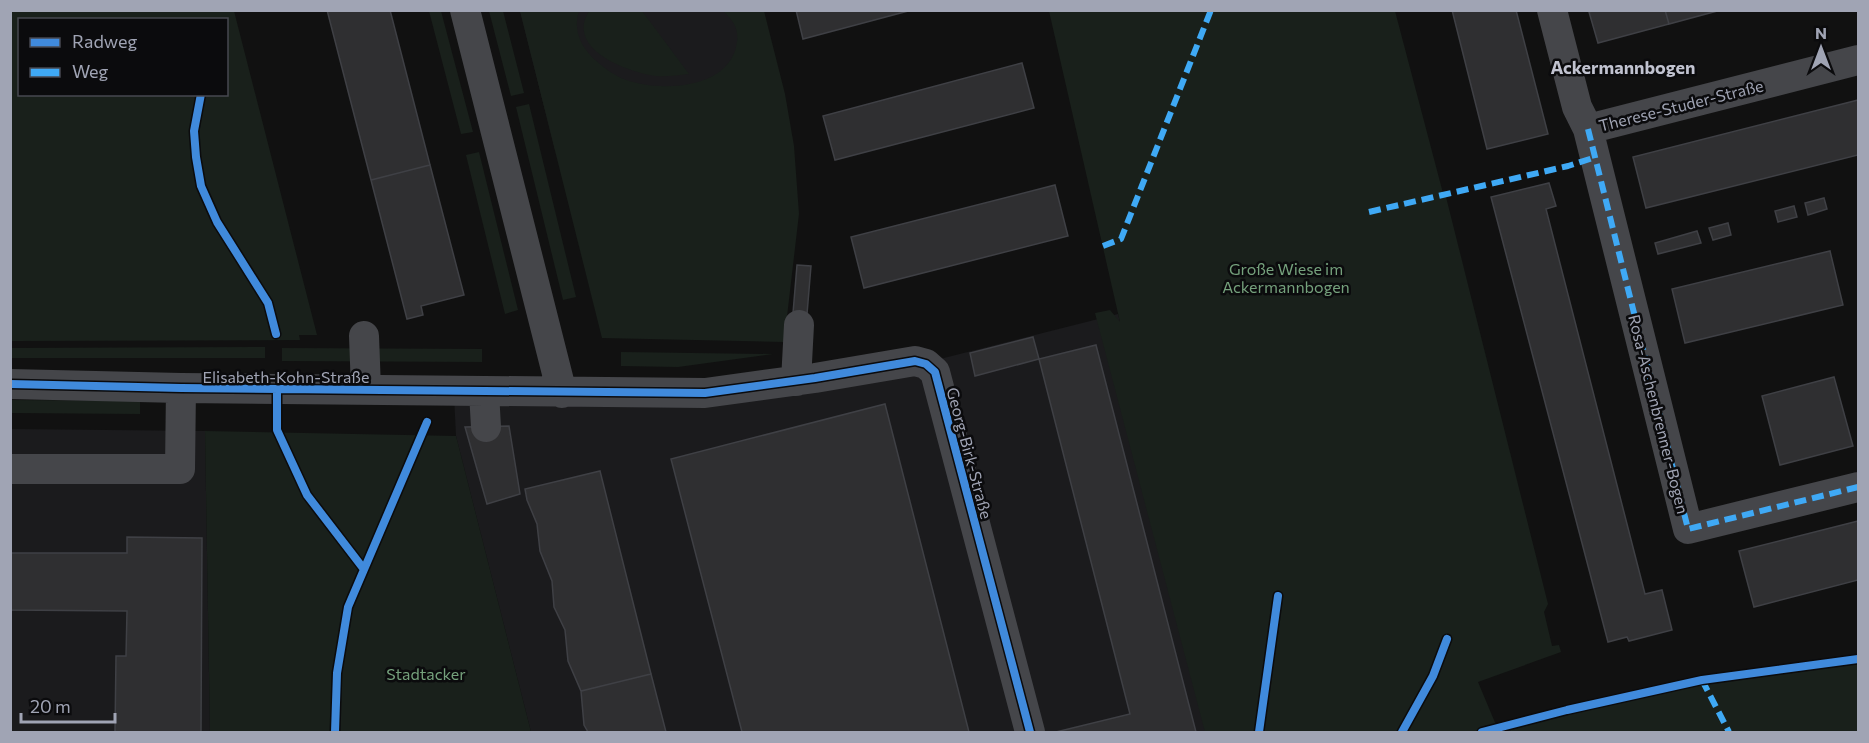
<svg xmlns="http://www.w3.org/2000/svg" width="1869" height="743" font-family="Commissioner,sans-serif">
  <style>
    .built { fill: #1b1b1d }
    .green { fill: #19201b; fill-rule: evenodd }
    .building { fill: #2f2f31; stroke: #3f4045; stroke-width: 1.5 }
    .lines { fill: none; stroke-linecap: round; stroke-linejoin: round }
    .minor { stroke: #45464a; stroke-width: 30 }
    .quiet { stroke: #3fa9f5; stroke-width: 6; stroke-dasharray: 12 6; stroke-linecap: butt }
    .cycleway-casing { stroke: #0b0b0d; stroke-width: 11 }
    .cycleway { stroke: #408adc; stroke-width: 8 }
    .labels { text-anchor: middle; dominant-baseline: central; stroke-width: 5; stroke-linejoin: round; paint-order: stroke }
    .street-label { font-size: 16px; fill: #a0a4b4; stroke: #0b0b0d }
    .park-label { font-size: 16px; fill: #75a17c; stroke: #0b0b0d }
    .neighbourhood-label { font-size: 18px; font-weight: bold; fill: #c1c3d0; stroke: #0b0b0d }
  </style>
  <rect width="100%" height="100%" fill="#111"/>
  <path class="built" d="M520,11H757L778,96L555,150Z
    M1118,314L1221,732H531L456,436L454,396L708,400L940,359Z
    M11,429L205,431L210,732H11Z"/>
  <path class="green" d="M10,11H234L317,335H299L300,340L11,341ZM20,20H226V94H20Z
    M429,11H441L473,132L461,134Z
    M489,11H503L524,93L511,96Z
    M520,11H579C573,30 580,46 595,60C602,66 612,74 621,78C656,93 731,91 737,42C739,29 733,20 723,11H764L785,94L794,146L799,214L784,342L602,338Z
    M589,11H642L689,74C678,75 667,77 656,76C627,72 565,49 589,11Z
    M1049,11H1395L1444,197H1446L1548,604L1544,612L1552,646L1559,645L1561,652L1478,682L1499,732L1567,710L1702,680L1858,663V732H1205L1095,313L1110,310L1120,322Z
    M529,104L576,297L563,300L516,107Z
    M479,152L518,310L505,314L466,155Z
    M265,347V358H10L11,348Z
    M282,348L482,349V362L282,361Z
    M621,352L773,354L678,367L621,366Z
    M11,400L140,401V414L11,413Z
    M205,431L456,436L531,732H210Z"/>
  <path class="building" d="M327,10H390L430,165L371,180Z
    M796,10H912L803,39Z
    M1452,10H1516L1548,134L1487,149Z
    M1594,10H1665L1669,24L1598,43L1589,12Z
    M1665,10H1721L1669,24Z
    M1022,63L1034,108L835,160L823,116Z
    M1858,100V155L1646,208L1633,157Z
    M430,165L464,295L421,306L423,315L407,319L371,180Z
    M1549,183L1556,206L1546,209L1645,594L1662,590L1672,630L1629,641L1627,637L1608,642L1491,197Z
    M1055,185L1068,236L864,288L851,237Z
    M1824,198L1827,209L1808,215L1805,203Z
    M1794,206L1797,217L1778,222L1775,211Z
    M1728,223L1731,235L1713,240L1709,228Z
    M1697,231L1701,243L1658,254L1655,243Z
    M1830,251L1843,305L1685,343L1672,289Z
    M797,265L811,266L806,326L792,325Z
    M1033,337L1039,359L975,376L970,353Z
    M1096,345L1196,732H1056L1130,714L1039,359Z
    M1834,377L1853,446L1780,465L1762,396Z
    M885,404L969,732H742L671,459Z
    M509,426L520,494L487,504L465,427Z
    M600,471L651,674L581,691L568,661L565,630L554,607L552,581L540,551L537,524L527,500L525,489Z
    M1858,521V580L1754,607L1739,551Z
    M127,537L202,538L201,732H115L116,656H126L127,611L10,610V553H127Z
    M651,674L666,732H588L584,725L581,691Z"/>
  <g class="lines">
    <path class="minor" d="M465,10L562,393
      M1552,10L1577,107L1588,129L1858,60
      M1588,129L1688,529L1858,487
      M364,336L366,389
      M796,381L799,325
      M10,384L181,388L705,393L815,378L915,361L926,364L935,372L1030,732
      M484,392L486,427
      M10,469H180L181,388"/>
    <path class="quiet" d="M1588,129L1688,529L1858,487
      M1369,212L1568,166L1596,157
      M1103,246L1121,239L1211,10
      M1702,680L1729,732"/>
    <defs>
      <path id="cycleway" d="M201,94L194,131L196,157L201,186L217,222L268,303L276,334
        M10,384L181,388L705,393L815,378L915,361L926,364L935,372L1030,732
        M277,389V430L307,495L363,568
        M335,732L337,673L348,607L427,422
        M1259,732L1278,596
        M1402,732L1433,676L1447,639
        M1482,732L1567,710L1702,680L1858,659"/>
    </defs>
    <use href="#cycleway" class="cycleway-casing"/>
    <use href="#cycleway" class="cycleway"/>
  </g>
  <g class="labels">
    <g class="street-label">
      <text transform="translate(1681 105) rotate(-14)">Therese-Studer-Straße</text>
      <text x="286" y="376">Elisabeth-Kohn-Straße</text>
      <text transform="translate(1659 414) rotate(76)">Rosa-Aschenbrenner-Bogen</text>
      <text transform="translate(970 453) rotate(75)">Georg-Birk-Straße</text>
    </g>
    <g class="park-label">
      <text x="1286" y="268">Große Wiese im<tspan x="1286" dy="18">Ackermannbogen</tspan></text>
      <text x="426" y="673">Stadtacker</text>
    </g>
    <g class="neighbourhood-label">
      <text x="1623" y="67">Ackermannbogen</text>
    </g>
  </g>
  <rect width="1869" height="743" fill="none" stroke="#a0a4b4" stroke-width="24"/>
  <rect x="18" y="18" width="210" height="78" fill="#0b0b0d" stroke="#474850" stroke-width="1.5"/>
  <rect x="30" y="38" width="30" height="9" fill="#408adc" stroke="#474850" stroke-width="1.5"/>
  <text x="72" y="48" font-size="18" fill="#a0a4b4">Radweg</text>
  <rect x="30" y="68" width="30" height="9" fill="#3fa9f5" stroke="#474850" stroke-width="1.5"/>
  <text x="72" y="78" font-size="18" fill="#a0a4b4">Weg</text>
  <g transform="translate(1821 48)" stroke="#0b0b0d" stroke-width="4.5" paint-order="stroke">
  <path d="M0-4.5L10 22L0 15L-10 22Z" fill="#a0a4b4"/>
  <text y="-9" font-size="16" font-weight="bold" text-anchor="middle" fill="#a0a4b4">N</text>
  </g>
  <path d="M21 713v9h94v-9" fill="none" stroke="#a0a4b4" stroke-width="3"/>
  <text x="30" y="713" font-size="18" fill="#a0a4b4" stroke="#0b0b0d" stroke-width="4.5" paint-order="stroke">20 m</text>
</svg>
